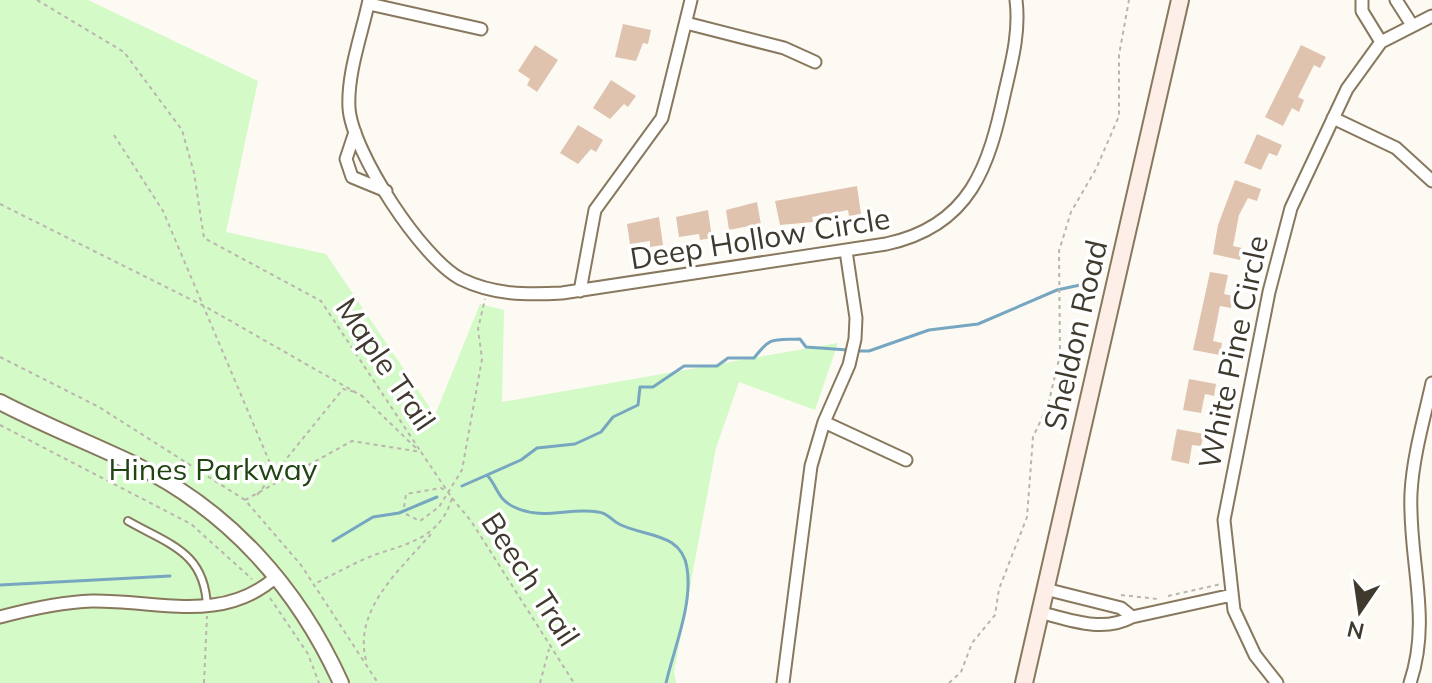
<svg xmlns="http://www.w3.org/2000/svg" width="1432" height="683" font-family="Mulish,sans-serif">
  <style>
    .green { fill: #d4fac8 }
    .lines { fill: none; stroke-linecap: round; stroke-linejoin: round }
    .stream { stroke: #77a6c0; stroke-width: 3 }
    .building { fill: #dfc3af }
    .service-casing { stroke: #87785e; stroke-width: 10 }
    .minor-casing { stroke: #87785e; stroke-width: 15 }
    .tertiary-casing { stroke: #87785e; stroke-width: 18 }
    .secondary-casing { stroke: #87785e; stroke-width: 20 }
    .path { stroke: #bab5ad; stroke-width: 2; stroke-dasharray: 4 4; stroke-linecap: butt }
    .service { stroke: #fff; stroke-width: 6 }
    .minor { stroke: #fff; stroke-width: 11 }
    .tertiary { stroke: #fff; stroke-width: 14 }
    .secondary { stroke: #fdefe7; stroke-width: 16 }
    .labels { text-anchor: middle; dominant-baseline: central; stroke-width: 7; stroke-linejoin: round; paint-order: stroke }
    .street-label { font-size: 30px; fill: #40392e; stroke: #fff }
    .park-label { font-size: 30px; fill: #204412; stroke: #fff }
  </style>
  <rect width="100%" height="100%" fill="#fdfaf4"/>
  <path class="green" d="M0,0H88L258,81L226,232L326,254L435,415L480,304L504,310L502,402L838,343L815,410L739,382L716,448L674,672L676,683H0Z"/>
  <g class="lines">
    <path class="stream" d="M856,351H869L929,330L978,324L1057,290L1080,285
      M487,475C498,487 497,499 514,507C543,521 568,507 598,512C608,513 611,520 619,524C644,537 682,532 687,568C693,604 674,648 666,683
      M462,486L521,460L537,448L575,444L601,432L613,417L638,405L640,387H653L684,366H717L728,358H754C771,336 773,340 800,339L806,347L848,350
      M333,541L373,517L399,513L437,497
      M0,585L170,576"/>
  </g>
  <path class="building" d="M623,24L651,30L648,44L643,43L636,61L615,57Z
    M535,45L558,60L537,92L527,85L530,79L518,71Z
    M1301,45L1326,57L1320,68L1314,65L1298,97L1304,100L1299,112L1292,108L1283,126L1265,117Z
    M611,80L636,96L628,107L624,104L610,119L593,108Z
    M578,125L603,140L596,152L591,149L578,164L560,153Z
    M1257,134L1282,145L1277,156L1269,153L1261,170L1244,163Z
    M1235,180L1261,189L1257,201L1248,198L1239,215L1233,246L1242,248L1240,260L1213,254L1218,225Z
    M857,186L861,214L849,216L848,210L812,217L813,222L780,225L775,201Z
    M757,202L762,230L750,232L749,226L729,230L726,210Z
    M708,210L712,238L700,240L699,234L679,237L676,217Z
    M659,217L663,245L650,247V241L630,244L627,224Z
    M1210,272L1228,275L1224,294L1233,296L1231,308L1220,306L1213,341L1222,343L1220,355L1193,350Z
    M1189,379L1216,384L1214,396L1205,394L1201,413L1183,410Z
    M1177,429L1204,434L1201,446L1192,445L1189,464L1171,460Z"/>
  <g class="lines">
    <defs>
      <path id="service" d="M128,521C170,545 205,552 207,607"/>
      <path id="minor" d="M369,0C362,34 347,73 349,108C352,152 422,259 461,279C494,295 526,295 562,293L886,244C971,226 989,166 1005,91C1012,61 1020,31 1016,0
        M1362,0V11L1381,42
        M1396,0L1412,25
        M369,4L481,29
        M686,23L784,48L815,62
        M1333,118L1396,148L1432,181
        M355,132L346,159L352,177L386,191
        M580,291L595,210L662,118L691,0
        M824,422L906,460
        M1045,589L1121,608L1132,617
        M1039,612C1070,620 1103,633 1132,617L1232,595
        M0,617C30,609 61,602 92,601C157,600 223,625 277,576
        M783,683L811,466L824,422L849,365L855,339L856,318L846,251
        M1277,683L1255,655L1234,610L1224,520L1269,292L1291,208L1347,89L1381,42L1432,16
        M1410,683C1432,618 1408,559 1411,493C1413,456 1424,419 1432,383"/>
      <path id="tertiary" d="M0,402C44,425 90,443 134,464C229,510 298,588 341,683"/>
      <path id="secondary" d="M1024,683L1180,0"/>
    </defs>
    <use href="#service" class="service-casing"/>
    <use href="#minor" class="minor-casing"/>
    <use href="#tertiary" class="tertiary-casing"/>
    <use href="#secondary" class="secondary-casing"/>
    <path class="path" d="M37,0L124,52L182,130L194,173L204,238L321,301L421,452
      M114,135L163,211L275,475
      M0,204L206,307L362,396
      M0,357L99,407L245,500L301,565L378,683
      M361,395L417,449
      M0,425L191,524L252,579
      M257,495L343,389L355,392
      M452,498L471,521L574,683
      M245,500L352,441L421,452L452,498C441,536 411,543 377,554C355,562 335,574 314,584
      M404,507L406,494L441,488L446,491
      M406,514L420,521L439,507L462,470L482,359L478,329L485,299
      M1121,595L1158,599
      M1168,596L1221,584
      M270,598L308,654L319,683
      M366,660C353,609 401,569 431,534
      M204,683L207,616
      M540,683L549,649
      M949,683L961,672L972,643L995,615L999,589L1027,517L1033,437L1048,405L1060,355L1059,251L1071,212L1096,169L1119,116V55L1129,0"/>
    <use href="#service" class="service"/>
    <use href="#minor" class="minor"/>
    <use href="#tertiary" class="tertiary"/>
    <use href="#secondary" class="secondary"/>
  </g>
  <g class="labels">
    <g class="street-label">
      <text transform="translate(760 238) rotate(-9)">Deep Hollow Circle</text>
      <text transform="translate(1075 335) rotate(-77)">Sheldon Road</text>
      <text transform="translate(1233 352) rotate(-78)">White Pine Circle</text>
      <text transform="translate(386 364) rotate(56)">Maple Trail</text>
      <text transform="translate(531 579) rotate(57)">Beech Trail</text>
    </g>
    <g class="park-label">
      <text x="213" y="469">Hines Parkway</text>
    </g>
  </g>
  <g transform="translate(1360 611) rotate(193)" stroke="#ffffff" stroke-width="6" paint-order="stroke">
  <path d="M0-6L14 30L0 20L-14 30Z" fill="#40392e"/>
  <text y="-12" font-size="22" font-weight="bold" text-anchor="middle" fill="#40392e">N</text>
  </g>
</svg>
